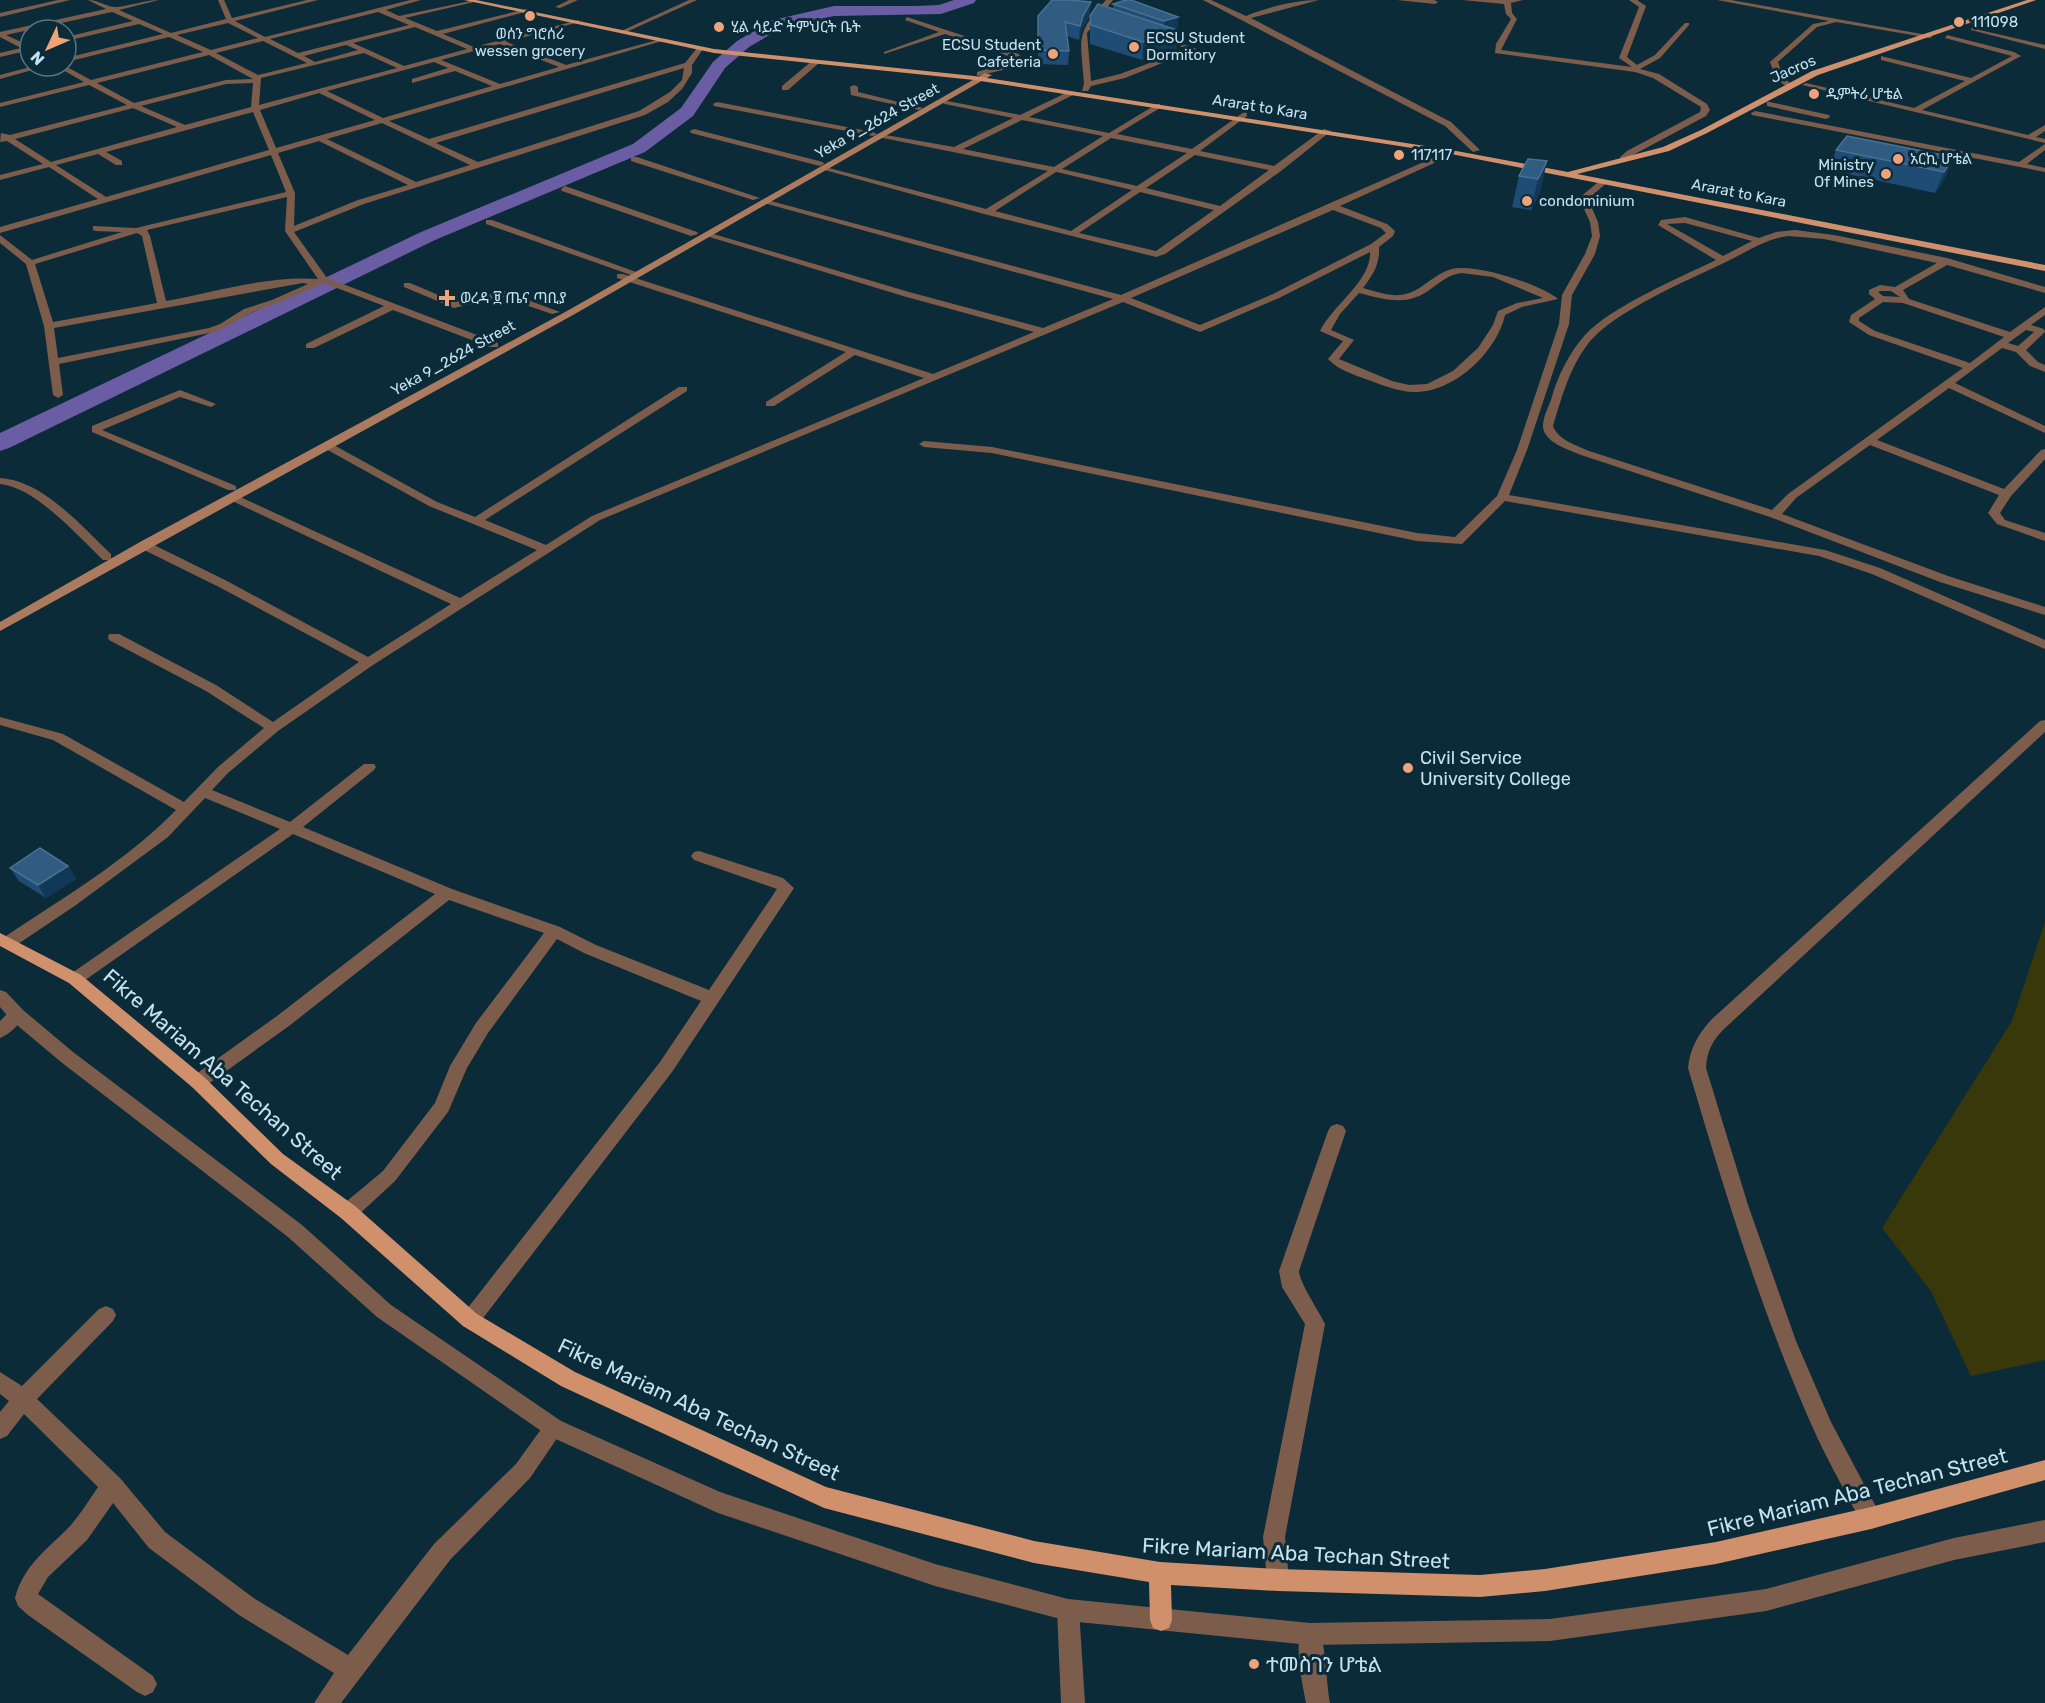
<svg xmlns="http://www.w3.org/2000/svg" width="2045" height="1703" font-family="Rubik,'Noto Sans Ethiopic',sans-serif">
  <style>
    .green { fill: #38380a }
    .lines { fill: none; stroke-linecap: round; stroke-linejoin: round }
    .river { fill: #6a5da4; fill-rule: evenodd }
    .minor { fill: #7c5d4b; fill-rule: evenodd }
    .tertiary { fill: #7c5d4b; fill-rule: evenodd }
    .secondary { fill: #ac7a5e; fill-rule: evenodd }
    .primary { fill: #d1906c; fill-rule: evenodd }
    .wall { fill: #1f4c74 }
    .shaded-wall { fill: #103857 }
    .building { fill: #305c82; stroke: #487193; stroke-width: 1.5 }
    .poi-dot { fill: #efa378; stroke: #0c2b39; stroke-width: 2 }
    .labels { text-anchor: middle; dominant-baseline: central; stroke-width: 6; stroke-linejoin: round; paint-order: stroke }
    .far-poi-label { font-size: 15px; fill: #c5e2f1; stroke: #0c2b39; text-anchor: start }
    .far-street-label { font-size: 15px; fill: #c5e2f1; stroke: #0c2b39 }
    .poi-label { font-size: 18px; fill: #c5e2f1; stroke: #0c2b39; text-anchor: start }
    .near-street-label { font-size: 21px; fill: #c5e2f1; stroke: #0c2b39 }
    .near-poi-label { font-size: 21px; fill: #c5e2f1; stroke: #0c2b39; text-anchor: start }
  </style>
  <rect width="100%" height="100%" fill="#0c2b39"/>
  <path class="green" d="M2045,922V1360L1971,1376L1931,1291L1882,1228L2012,1021Z"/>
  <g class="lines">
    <path class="river" d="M954,0H976L974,3L941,14L834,16L783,27L749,47L725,68L693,116L645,152L435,240L9,448L0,451V433L421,232L633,144L681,108L713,62L737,41L773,20L834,6H916L939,5Z"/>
    <path class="minor" d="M58,0H70L0,17V13Z
      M88,0C98,0 107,7 116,7C131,6 144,0 159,0L119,10L171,33L226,19L218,0H224L232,18L307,0H318L235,21L265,37L410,0H421L386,10L399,16L475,0L474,2L405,18L437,31L526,9L529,11L443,34L474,47L579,20V22L507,42L566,65L657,40L662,41L389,121L429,139L685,63L697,48L703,49L692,65V73L682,89L668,102L645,115L364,204L294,232L327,278L498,343V347H490L393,310L314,348H306V344L384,306L324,283C301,294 277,303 253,312C239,318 229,327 214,332L59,364L63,395L58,398L53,395L44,326L26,264L0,243V235L32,260L122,232L96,231L93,230V226L136,228L286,192L271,155L0,233V227L98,199L49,167L0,180V175L43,164L7,141L0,142L1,133L10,135L127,105L89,85L0,107V103L84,82L56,66H65L91,80L203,52L169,37L66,62V58L163,34L139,24L66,41V37L133,21L112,12L6,35L30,46V52L26,51L0,57V53L21,48L0,37V32L106,9ZM378,12L409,25L298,53L270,39ZM228,23L258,38L211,50L177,35ZM415,27L467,49L404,66L353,43ZM263,41L307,63L258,75L216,53ZM500,44L559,67L500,84L441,60ZM346,45L358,50L315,62L304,56ZM364,53L397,68L259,105L261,78ZM209,55L253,79L226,80L134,103L97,83ZM434,62L448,68L412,79V83L455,71L492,86L383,118L327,91ZM684,68L682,80L670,92L639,111L478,162L436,143ZM253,83L251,107L185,125L141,106L226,84ZM319,93L375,120L276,148L260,110ZM133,108L177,127L51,162L15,139ZM253,112L269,150L106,197L56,165L98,154L116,165H122V161L106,152ZM382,123L470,165L416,182L327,139ZM319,141L408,185L358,200L294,226L295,193L278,153ZM287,197L285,231L318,279C269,275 215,292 166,301L150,236L147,230ZM137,233L142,236L157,303L53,322L35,264ZM303,283L308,284L272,300L244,309L220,324L209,328L58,358L54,328Z
      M569,0H578L560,8L555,7Z
      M689,0H697L624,33L619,32Z
      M1106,0H1113L1087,33L1091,81L1120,74L1187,49L1156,37V35L1197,49L1125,78L1091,86L1088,91H1082L1084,84C1081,39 1074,35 1106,0Z
      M1203,0H1211L1246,16C1269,7 1295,0 1319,0L1251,18L1451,122L1480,150L1473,152L1445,126Z
      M1397,0H1434L1438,2L1435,4Z
      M1462,0H1523L1511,3L1512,13L1517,19L1501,50L1632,67L1619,58L1639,7L1629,0H1637L1646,6L1627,57L1637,65L1655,55L1685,23H1689V25L1660,58L1640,69L1659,74L1707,104L1710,110L1706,116L1633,155L1626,161H1620V157L1627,151L1700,112L1701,107L1653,78L1635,72L1495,53L1496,44L1511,19L1506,14L1504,4Z
      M1717,0H1731L1933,36L1930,38L1836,22L1817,27L1778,62L1783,77L1792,85L1788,87L1777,80L1770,62L1813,24L1829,21Z
      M907,17L1019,54L1020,56L1003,70L977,76V72L997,66L1011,57L945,34L884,54V52L939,32L905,20Z
      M1971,28L2045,45V49L1971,30Z
      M1947,35L2014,52L2021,56L1922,110L2028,135L2045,125V131L2036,137L2045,139V143L1802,85L1806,83L1914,108L1965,81L1881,60V56L1971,78L2012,56L1945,38Z
      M813,60L820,62L788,90H782V86Z
      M34,66H47L0,79V75Z
      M854,85L858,87V92L923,108L919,110L851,95L850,87Z
      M1070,91L1073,95L1029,117L1109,133L1157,104H1160V108L1117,134L1192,149L1244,112H1247V116L1200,151L1274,166L1324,129L1331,131L1281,171L1165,254L1156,257L984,214L821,169L825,167L986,209L1048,171L883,138H880V134L954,147L1013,118L945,104L941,102L942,100L1020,115ZM1022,120L1103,136L1054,167L963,149ZM1111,138L1187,153L1137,186L1062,169ZM1195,155L1269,170L1220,206L1146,188ZM1056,172H1057L1132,190L1071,231L995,211ZM1140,192L1214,210L1156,251L1079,233Z
      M717,102L873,132L877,134L873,136L714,106L713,104Z
      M1770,102L1829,115L1830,117L1826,119L1767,106V102Z
      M1755,111L2019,162L2045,144V150L2027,164L2045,168V172L1752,115L1751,113Z
      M694,129L823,162L824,164L820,166L691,133L690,131Z
      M1451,150H1454V154L1340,206L1387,224L1395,231L1393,236L1379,247C1380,264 1373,275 1363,288C1391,296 1403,301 1428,282C1435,277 1443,271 1452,269C1475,263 1540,284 1558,299L1522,307L1505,315C1497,351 1456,391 1417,392C1401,393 1383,385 1368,380C1355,375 1338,370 1328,359L1343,341L1320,331C1332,306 1372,280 1370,252L1279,298L1200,332L1123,302L600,520L373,665L278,731L228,773L212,790L290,822L364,764H374L376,767L374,770L303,827L452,889L560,927L596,945L709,990L777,889L694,860L691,856L694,852L699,851L783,878L794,888L672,1072L477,1326L470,1329L463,1326L460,1320L463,1314L660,1062L701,1001L584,953L557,939L488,1033L467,1068L448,1112L395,1181L355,1218L348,1220L341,1218L339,1212L341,1206L383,1171L435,1103L450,1066L476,1023L544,933L449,900L289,1026L204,1087L198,1089L192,1087L189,1082L192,1077L277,1016L435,894L293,834L81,983H69L67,979L69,975L280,829L205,798L168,837L76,905L15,946H3L1,942L3,938C60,900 129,859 176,810L53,740L0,725V717L63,734L184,802L218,767L264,728L206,691L109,640L108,637L109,634H119L216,685L273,722L359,662L219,587L140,548V542H148L227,581L368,657L451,604L230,500V496H238L460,598L537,550L429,506L324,448V444H332L437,502L475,517L679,387H687V391L485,520L546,545L592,516L924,378L855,355L774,406H766V402L846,352L617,278V274H623L933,374L1034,332L903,296L703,235L710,233L909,292L1043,328L1113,299L760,202L767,200L1121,295ZM1333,210L1381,228L1386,233L1371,244L1273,294L1200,325L1131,298ZM1462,273L1493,277L1543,298L1517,303L1498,311L1493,325L1478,348L1453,371L1427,384L1409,385L1392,381L1339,359L1354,340L1331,330L1340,314L1359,293C1387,300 1408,307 1432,288C1442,281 1450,274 1462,273Z
      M631,157H637L760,198L753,200L631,161Z
      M1602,179L1609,181L1588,199L1598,222L1600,236L1595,254L1572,295L1569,324L1527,450L1509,495L1825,550L1880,568L2045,640V649L1872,574L1819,556L1505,501L1462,544L1417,541L992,453L924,447L919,444L924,441L992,447L1417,533L1455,537L1497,496L1517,450L1559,324L1562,295L1585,254L1592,236L1590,222L1579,198Z
      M565,186L697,232L698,234L691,236L562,191L561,189Z
      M1685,217L1759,238L1776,232L1795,230L1834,235L1947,258L2045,287V293L1947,265L1903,290L1909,299L2010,332L2045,307V315L2031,325L2044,329L2045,332L2026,350L2038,362L2045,365V372L2030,366L2016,352L2002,348L1955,383L2045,426V433L1949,388L1877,440L2004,489L2041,450L2045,449V459L2011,496L2000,513L2005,520L2045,533V541L1997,524L1988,513L1999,495L1870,445L1796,498L1782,514L1948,576L2045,607V615L1940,582L1770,517L1581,455C1569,450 1543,442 1543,426C1543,418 1548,407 1551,400C1557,377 1569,353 1585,335C1612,306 1679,278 1716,260L1658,225L1661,220ZM1685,223L1752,241L1723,256L1667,224ZM1789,236L1824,239L1937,263L1895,287L1880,285L1869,290V294L1875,299L1851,315L1849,322L1869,335L1963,368L1788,494L1772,510L1589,451C1576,445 1558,440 1553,426C1562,396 1571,363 1592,339C1620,309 1688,280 1726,262C1747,252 1766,238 1789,236ZM1881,291H1891L1900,297L1883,296L1878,292ZM1883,302L1903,303L2004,337L1970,363L1875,331L1859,321V318ZM2026,330L2034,332L2018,346L2008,343Z
      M486,220H492L639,273L631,275L486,224Z
      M404,283H410L455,302L503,291L560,312L552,314L502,297L454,308L404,287Z
      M180,390L216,404L211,407L180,397L102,430L236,486V490H228L92,432V426Z
      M0,478C44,481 81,526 111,554V560H103C78,536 35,487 0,484Z
      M2045,720V732L1724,1029C1712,1041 1707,1051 1706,1068L1748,1205L1796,1341L1831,1422L1882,1518L1879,1526L1871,1529L1863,1526C1848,1496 1831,1467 1817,1437C1763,1318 1725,1193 1688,1068C1690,1048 1698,1034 1712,1019L2040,721Z
      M17,1009L23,1010L25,1015C20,1024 10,1034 0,1038V1021L11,1010Z
      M1337,1124L1343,1126L1346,1131L1299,1271C1299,1282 1319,1311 1325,1324L1285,1537L1289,1580L1286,1588L1278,1591L1270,1588L1267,1580L1263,1537L1305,1324L1282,1287L1279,1271L1328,1131L1331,1126Z
      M106,1306L113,1309L116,1315L113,1321L37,1399L120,1478L165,1532L255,1599L348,1655L434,1544L516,1464L547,1421L554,1418L561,1421L564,1428L530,1478L450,1560L341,1703H314L334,1673L239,1615L149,1548L113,1503L87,1540L48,1577L38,1594L153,1676L157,1684L153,1692L145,1696L137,1692L28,1615L18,1606L15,1598C24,1564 48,1549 71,1525C81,1513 90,1499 98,1487L24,1414L7,1436L0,1439V1412L9,1401L0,1394V1372L22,1386L99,1309Z
      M1068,1599L1076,1602L1079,1610L1085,1703H1061L1057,1610L1060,1602Z
      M1310,1623L1318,1626C1326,1644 1326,1681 1330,1703H1306C1302,1682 1294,1646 1302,1626Z"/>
    <path class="tertiary" d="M0,990L6,992L23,1010L73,1052L302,1225L391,1305L561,1421L720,1492L935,1564L1068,1599L1310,1623L1550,1619L1766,1589L1954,1538L2045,1520V1542L1954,1560L1766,1611L1550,1641L1310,1645L1068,1621L935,1586L718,1513L547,1435L377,1317L288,1237L61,1062L11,1020L0,1007Z"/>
    <path class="secondary" d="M985,73L992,75L573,315L0,631V622L140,542L567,311Z"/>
    <path class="primary" d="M464,0H476L714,49L974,76L1451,150L1568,172L1663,147L1701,130L1812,71L2027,0H2036L1818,75L1707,133L1669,151L1577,174L2045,265V271L1451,154L974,80L714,53Z
      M0,933L81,975L204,1077L283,1154L355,1206L477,1314L575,1372L826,1487L1034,1541L1160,1562L1278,1569L1480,1575L1545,1569L1716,1542L1871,1507L2045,1460V1480L1871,1529L1716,1564L1545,1591L1480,1597L1278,1591L1171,1585L1172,1620L1169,1628L1161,1631L1153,1628L1150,1620L1149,1582L1034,1563L824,1508L561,1386L463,1326L341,1218L271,1164L192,1087L69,983L0,946Z"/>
  </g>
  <path class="wall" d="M1113,4L1178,17L1176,49L1142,60L1090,44V16L1082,29L1079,40L1067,36L1069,51L1068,65L1038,64V16L1090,15L1113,9Z
    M1836,150L1953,157L1945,178L1935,193L1829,170Z
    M1547,161L1540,192L1531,210L1512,207L1519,176Z
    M68,866L76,879L46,898L19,881L10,868Z"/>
  <path class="shaded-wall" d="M1091,2L1090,16L1082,29L1079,40L1080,26L1083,16Z
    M1178,17L1176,49L1142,60L1143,42L1163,35L1164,21Z
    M1953,157L1945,178L1935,193L1944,172Z
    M1547,161L1540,192L1531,210L1538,179Z
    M68,866L76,879L46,898L38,885Z"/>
  <path class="building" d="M1052,0H1068L1091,2L1083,16L1080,26L1065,22L1069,51L1038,50V16Z
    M1126,0H1131L1178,17L1164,21L1113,4Z
    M1098,4L1177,30L1143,42L1091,25L1090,16Z
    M1847,136L1953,157L1944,172L1836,150Z
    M1528,159L1547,161L1538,179L1519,176Z
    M40,848L68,866L38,885L10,868Z"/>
  <g class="poi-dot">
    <circle cx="530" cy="16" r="6"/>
    <circle cx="1959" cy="22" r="6"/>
    <circle cx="719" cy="27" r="6"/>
    <circle cx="1134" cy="47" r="6"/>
    <circle cx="1053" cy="54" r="6"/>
    <circle cx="1814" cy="94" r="6"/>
    <circle cx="1399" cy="155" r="6"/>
    <circle cx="1898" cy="159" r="6"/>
    <circle cx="1886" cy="174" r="6"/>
    <circle cx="1527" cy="201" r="6"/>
    <path d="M444 289h6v6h6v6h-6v6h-6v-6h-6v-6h6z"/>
    <circle cx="1408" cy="768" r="6"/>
    <circle cx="1254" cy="1664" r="6"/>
  </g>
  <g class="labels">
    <g class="far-poi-label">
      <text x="1971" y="22">111098</text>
      <text x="731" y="27">ሂል ሳይድ ትምህርት ቤት</text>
      <text x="530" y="34" text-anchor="middle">ወሰን ግሮሰሪ<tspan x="530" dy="17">wessen grocery</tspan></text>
      <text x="1146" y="38">ECSU Student<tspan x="1146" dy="17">Dormitory</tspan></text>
      <text x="1041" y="45" text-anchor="end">ECSU Student<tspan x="1041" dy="17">Cafeteria</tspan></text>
      <text x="1826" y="94">ዲምትሪ ሆቴል</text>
      <text x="1411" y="155">117117</text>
      <text x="1910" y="159">አርኪ ሆቴል</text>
      <text x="1874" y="165" text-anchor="end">Ministry<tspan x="1874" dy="17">Of Mines</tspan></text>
      <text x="1539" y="201">condominium</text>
      <text x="460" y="298">ወረዳ ፱ ጤና ጣቢያ</text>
    </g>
    <g class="far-street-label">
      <text transform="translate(1793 69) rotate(-24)">Jacros</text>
      <text transform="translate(1260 107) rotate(9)">Ararat to Kara</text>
      <text transform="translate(877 121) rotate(-29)">Yeka 9_2624 Street</text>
      <text transform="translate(1739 193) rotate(11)">Ararat to Kara</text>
      <text transform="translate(453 358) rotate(-29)">Yeka 9_2624 Street</text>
    </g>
    <g class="poi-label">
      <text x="1420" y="758">Civil Service<tspan x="1420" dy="21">University College</tspan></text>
    </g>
    <g class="near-street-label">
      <text transform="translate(223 1074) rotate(41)">Fikre Mariam Aba Techan Street</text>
      <text transform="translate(699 1409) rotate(25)">Fikre Mariam Aba Techan Street</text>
      <text transform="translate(1857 1492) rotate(-14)">Fikre Mariam Aba Techan Street</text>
      <text transform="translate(1296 1553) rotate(3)">Fikre Mariam Aba Techan Street</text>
    </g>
    <g class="near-poi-label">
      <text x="1266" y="1664">ተመስገን ሆቴል</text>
    </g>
  </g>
  <g transform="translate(48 48) rotate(226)"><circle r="28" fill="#0c2b39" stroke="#567483" stroke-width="1.5"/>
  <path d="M0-4.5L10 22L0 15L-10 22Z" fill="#efa378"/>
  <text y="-9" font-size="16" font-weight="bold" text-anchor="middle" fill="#c5e2f1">N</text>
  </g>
</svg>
